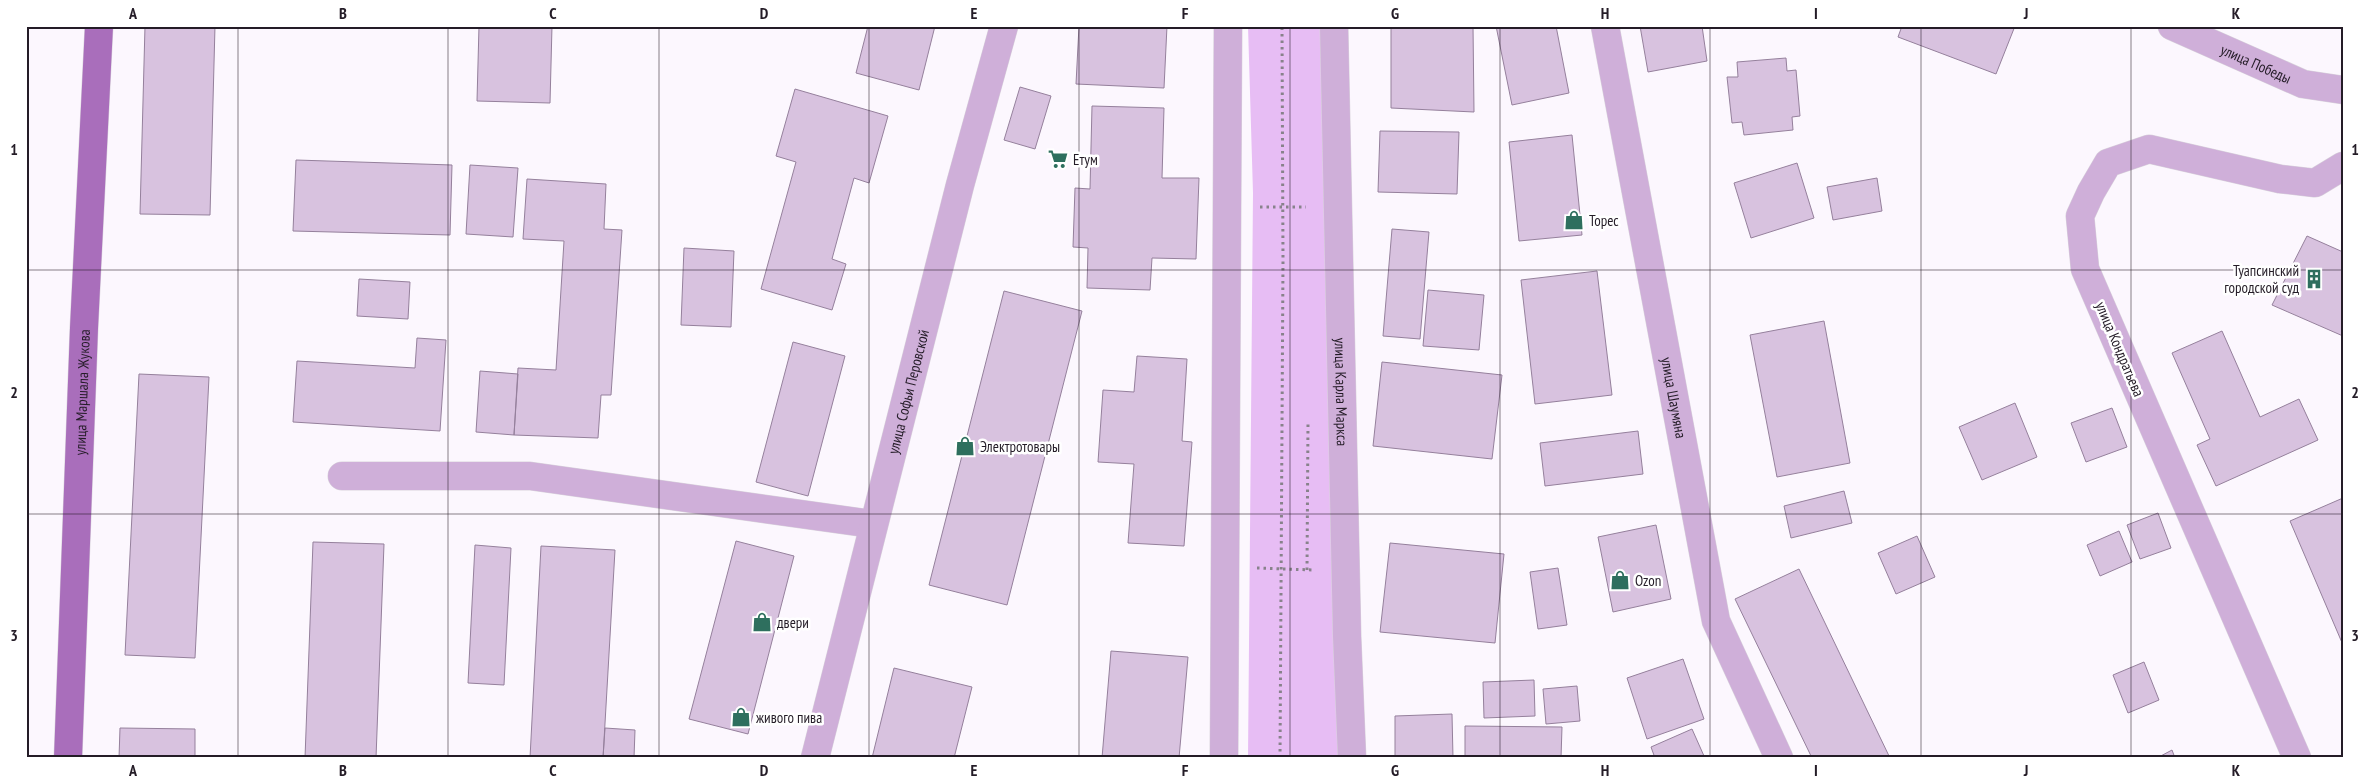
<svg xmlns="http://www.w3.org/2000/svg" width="2369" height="784" font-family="'PT Sans Narrow',sans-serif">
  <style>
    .green { fill: #e7bdf4 }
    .building { fill: #d8c2df; stroke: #95809c }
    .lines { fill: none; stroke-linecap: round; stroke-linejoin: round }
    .minor-casing { stroke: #d9d4dc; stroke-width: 29 }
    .major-casing { stroke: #d9d4dc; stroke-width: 29 }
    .path { stroke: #88828b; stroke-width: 3; stroke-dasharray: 2.5 4; stroke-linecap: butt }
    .minor { stroke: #cfafd9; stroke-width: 28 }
    .major { stroke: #a96ebb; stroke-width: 28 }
    .grid { fill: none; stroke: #241c27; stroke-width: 1; stroke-opacity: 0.55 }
    .labels { text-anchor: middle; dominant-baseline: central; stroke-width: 5; stroke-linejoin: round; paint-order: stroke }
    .street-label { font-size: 15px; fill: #241c27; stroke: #fff }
    .poi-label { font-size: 15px; fill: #241c27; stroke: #fff; text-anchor: start }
    .neatline { fill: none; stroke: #241c27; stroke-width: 2 }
    .grid-label { font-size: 16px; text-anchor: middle; font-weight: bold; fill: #241c27 }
  </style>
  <rect width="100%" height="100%" fill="#fcf7fe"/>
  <path class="green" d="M1248,26H1329L1346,758H1248L1253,193Z"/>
  <path class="building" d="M145,26H215L210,215L140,214Z
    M479,26H552L550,103L477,101Z
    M868,26H935L919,90L856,73Z
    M1079,26H1167L1164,88L1076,84Z
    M1391,26H1473L1474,112L1391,108Z
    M1496,26H1556L1569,93L1512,105Z
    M1640,26H1702L1707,61L1648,72Z
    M1902,26H2015L1996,74L1898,37Z
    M1786,58L1787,71L1796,70L1800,116L1792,117L1793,130L1744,135L1742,122L1732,123L1727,77H1738L1737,62Z
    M1020,87L1051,96L1035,149L1004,140Z
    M795,89L888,116L869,183L854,178L832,259L846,264L832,310L761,289L796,162L776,156Z
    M1092,106L1164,108L1162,178H1199L1196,259L1152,258L1150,290L1087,288L1088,248L1073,247L1075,188L1090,189Z
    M1380,131L1459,132L1457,194L1378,192Z
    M1572,135L1582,235L1519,241L1509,142Z
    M296,160L452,165L450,235L293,231Z
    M1797,163L1814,218L1751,238L1734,183Z
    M470,165L518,168L513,237L466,234Z
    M1877,178L1882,211L1833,220L1827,187Z
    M527,179L606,184L604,229L622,230L611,395H601L598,438L514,435L518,368L556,370L564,241L523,239Z
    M1392,229L1429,232L1420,339L1383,336Z
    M2307,236L2343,252V336L2272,305Z
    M684,248L734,251L731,327L681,325Z
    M1597,271L1612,395L1535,404L1521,280Z
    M359,279L410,282L408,319L357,316Z
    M1428,290L1484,295L1479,350L1423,346Z
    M1004,291L1082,311L1007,605L929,585Z
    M1824,321L1850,463L1777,477L1750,335Z
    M2222,331L2260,417L2299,399L2318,440L2216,486L2197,445L2210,439L2172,353Z
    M417,338L446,340L440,431L293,422L297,361L415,368Z
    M793,342L845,356L808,496L756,482Z
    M1137,356L1187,359L1182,441L1192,442L1184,546L1128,543L1134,464L1098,462L1103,390L1134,392Z
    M1382,362L1502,375L1492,459L1373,446Z
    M480,371L518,374L514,435L476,432Z
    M139,374L209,377L195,658L125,655Z
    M2015,403L2037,457L1982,480L1959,427Z
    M2112,408L2127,447L2086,462L2071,423Z
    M1638,431L1643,474L1545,486L1540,443Z
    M1844,491L1852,523L1791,538L1784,506Z
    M2343,498V645L2290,521Z
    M2158,513L2171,548L2140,559L2127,525Z
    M1656,525L1671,599L1613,612L1598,537Z
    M2119,531L2132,562L2100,576L2087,545Z
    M1917,536L1935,577L1896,594L1878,553Z
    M736,541L794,556L748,734L689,719Z
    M313,542L384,544L376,758H305Z
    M1390,543L1504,554L1495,643L1380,632Z
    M475,545L511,548L504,685L468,683Z
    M541,546L615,550L603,758H530Z
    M1558,568L1567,625L1538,629L1530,572Z
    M1799,569L1890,758H1812L1735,599Z
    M1111,651L1188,657L1179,758H1102Z
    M1683,659L1704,719L1647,739L1627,678Z
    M2144,662L2159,700L2128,713L2113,675Z
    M894,668L972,687L954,758H872Z
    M1534,680L1535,716L1484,718L1483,682Z
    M1577,686L1580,721L1546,724L1543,689Z
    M1452,714L1453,758H1395V716Z
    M1465,726L1562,727L1561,758H1465Z
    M120,728L195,729V758H119Z
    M605,728L635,730L634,758H603Z
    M1692,729L1704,756L1655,758L1651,747Z
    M2172,750L2175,758H2157Z"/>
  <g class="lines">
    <defs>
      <g id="minor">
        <path id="s1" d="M1334,26L1347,636L1352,758"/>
        <path id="s2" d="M1605,26L1716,621L1779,758"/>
        <path id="s3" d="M2172,26L2303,84L2343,90"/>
        <path d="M342,476H530L872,524"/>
        <path id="s4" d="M815,758L960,185L1004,26"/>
        <path d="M1224,758L1228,26"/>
        <path d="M2297,758L2085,269L2080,216L2091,192L2108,163L2149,149L2280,179L2315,183L2343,166"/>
      </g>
      <g id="major">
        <path id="s5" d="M68,758L84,328L99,26"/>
      </g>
    </defs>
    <use href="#minor" class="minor-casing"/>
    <use href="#major" class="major-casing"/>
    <path class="path" d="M1260,207H1306
      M1257,568L1313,570
      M1307,570L1308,422
      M1280,758L1283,260L1282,26"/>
    <use href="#minor" class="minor"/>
    <use href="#major" class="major"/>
  </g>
  <path class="grid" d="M238,26V758M448,26V758M659,26V758M869,26V758M1079,26V758M1290,26V758M1500,26V758M1710,26V758M1921,26V758M2131,26V758M26,270H2343M26,514H2343"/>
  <defs>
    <symbol id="supermarket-bare" viewBox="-9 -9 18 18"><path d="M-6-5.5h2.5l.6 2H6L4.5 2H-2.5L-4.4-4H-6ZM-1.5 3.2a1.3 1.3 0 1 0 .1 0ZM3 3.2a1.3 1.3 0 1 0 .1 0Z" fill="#2e6f5e" stroke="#fff" stroke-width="2.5" paint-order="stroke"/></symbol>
    <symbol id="shop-bare" viewBox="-9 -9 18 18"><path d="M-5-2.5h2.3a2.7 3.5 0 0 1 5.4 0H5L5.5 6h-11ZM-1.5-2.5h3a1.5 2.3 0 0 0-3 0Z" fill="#2e6f5e" stroke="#fff" stroke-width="2.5" paint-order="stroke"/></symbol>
    <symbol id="building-bare" viewBox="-9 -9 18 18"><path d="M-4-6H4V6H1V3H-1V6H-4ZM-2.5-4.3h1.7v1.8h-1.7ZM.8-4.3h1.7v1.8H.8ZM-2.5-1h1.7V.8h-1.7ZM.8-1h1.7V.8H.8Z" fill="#2e6f5e" stroke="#fff" stroke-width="2.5" paint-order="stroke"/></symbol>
  </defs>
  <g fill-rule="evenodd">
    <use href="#supermarket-bare" x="1044" y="145" width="28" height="28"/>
    <use href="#shop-bare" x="1560" y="206" width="28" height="28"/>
    <use href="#building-bare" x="2300" y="265" width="28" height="28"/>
    <use href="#shop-bare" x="951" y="432" width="28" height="28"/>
    <use href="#shop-bare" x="1606" y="566" width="28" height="28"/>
    <use href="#shop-bare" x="748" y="608" width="28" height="28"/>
    <use href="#shop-bare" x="727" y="703" width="28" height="28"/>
  </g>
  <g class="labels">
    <g class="street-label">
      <text stroke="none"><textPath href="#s3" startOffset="92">улица Победы</textPath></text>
      <text transform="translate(2120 349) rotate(67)">улица Кондратьева</text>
      <text stroke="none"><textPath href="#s4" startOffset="378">улица Софьи Перовской</textPath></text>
      <text stroke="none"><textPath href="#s5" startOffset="366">улица Маршала Жукова</textPath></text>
      <text stroke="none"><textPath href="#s1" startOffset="366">улица Карла Маркса</textPath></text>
      <text stroke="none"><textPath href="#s2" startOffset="378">улица Шаумяна</textPath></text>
    </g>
    <g class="poi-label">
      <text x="1073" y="159">Етум</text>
      <text x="1589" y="220">Торес</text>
      <text x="2299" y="270" text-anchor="end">Туапсинский<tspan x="2299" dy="17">городской суд</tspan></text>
      <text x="980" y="446">Электротовары</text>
      <text x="1635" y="580">Ozon</text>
      <text x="777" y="622">двери</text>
      <text x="756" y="717">живого пива</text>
    </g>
  </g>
  <rect width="2369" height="784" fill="none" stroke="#ffffff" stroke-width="55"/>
  <rect x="28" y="28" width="2314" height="728" class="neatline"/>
  <g class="grid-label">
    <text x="133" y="19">A</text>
    <text x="343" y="19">B</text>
    <text x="553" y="19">C</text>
    <text x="764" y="19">D</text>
    <text x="974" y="19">E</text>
    <text x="1185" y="19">F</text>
    <text x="1395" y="19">G</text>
    <text x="1605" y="19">H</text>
    <text x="1816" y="19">I</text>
    <text x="2026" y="19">J</text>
    <text x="2236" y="19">K</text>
    <text x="14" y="155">1</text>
    <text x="2355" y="155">1</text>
    <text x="14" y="398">2</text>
    <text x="2355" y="398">2</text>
    <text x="14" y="641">3</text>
    <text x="2355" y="641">3</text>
    <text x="133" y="776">A</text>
    <text x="343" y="776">B</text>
    <text x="553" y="776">C</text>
    <text x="764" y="776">D</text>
    <text x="974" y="776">E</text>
    <text x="1185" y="776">F</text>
    <text x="1395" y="776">G</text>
    <text x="1605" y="776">H</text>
    <text x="1816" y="776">I</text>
    <text x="2026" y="776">J</text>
    <text x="2236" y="776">K</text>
  </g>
</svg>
